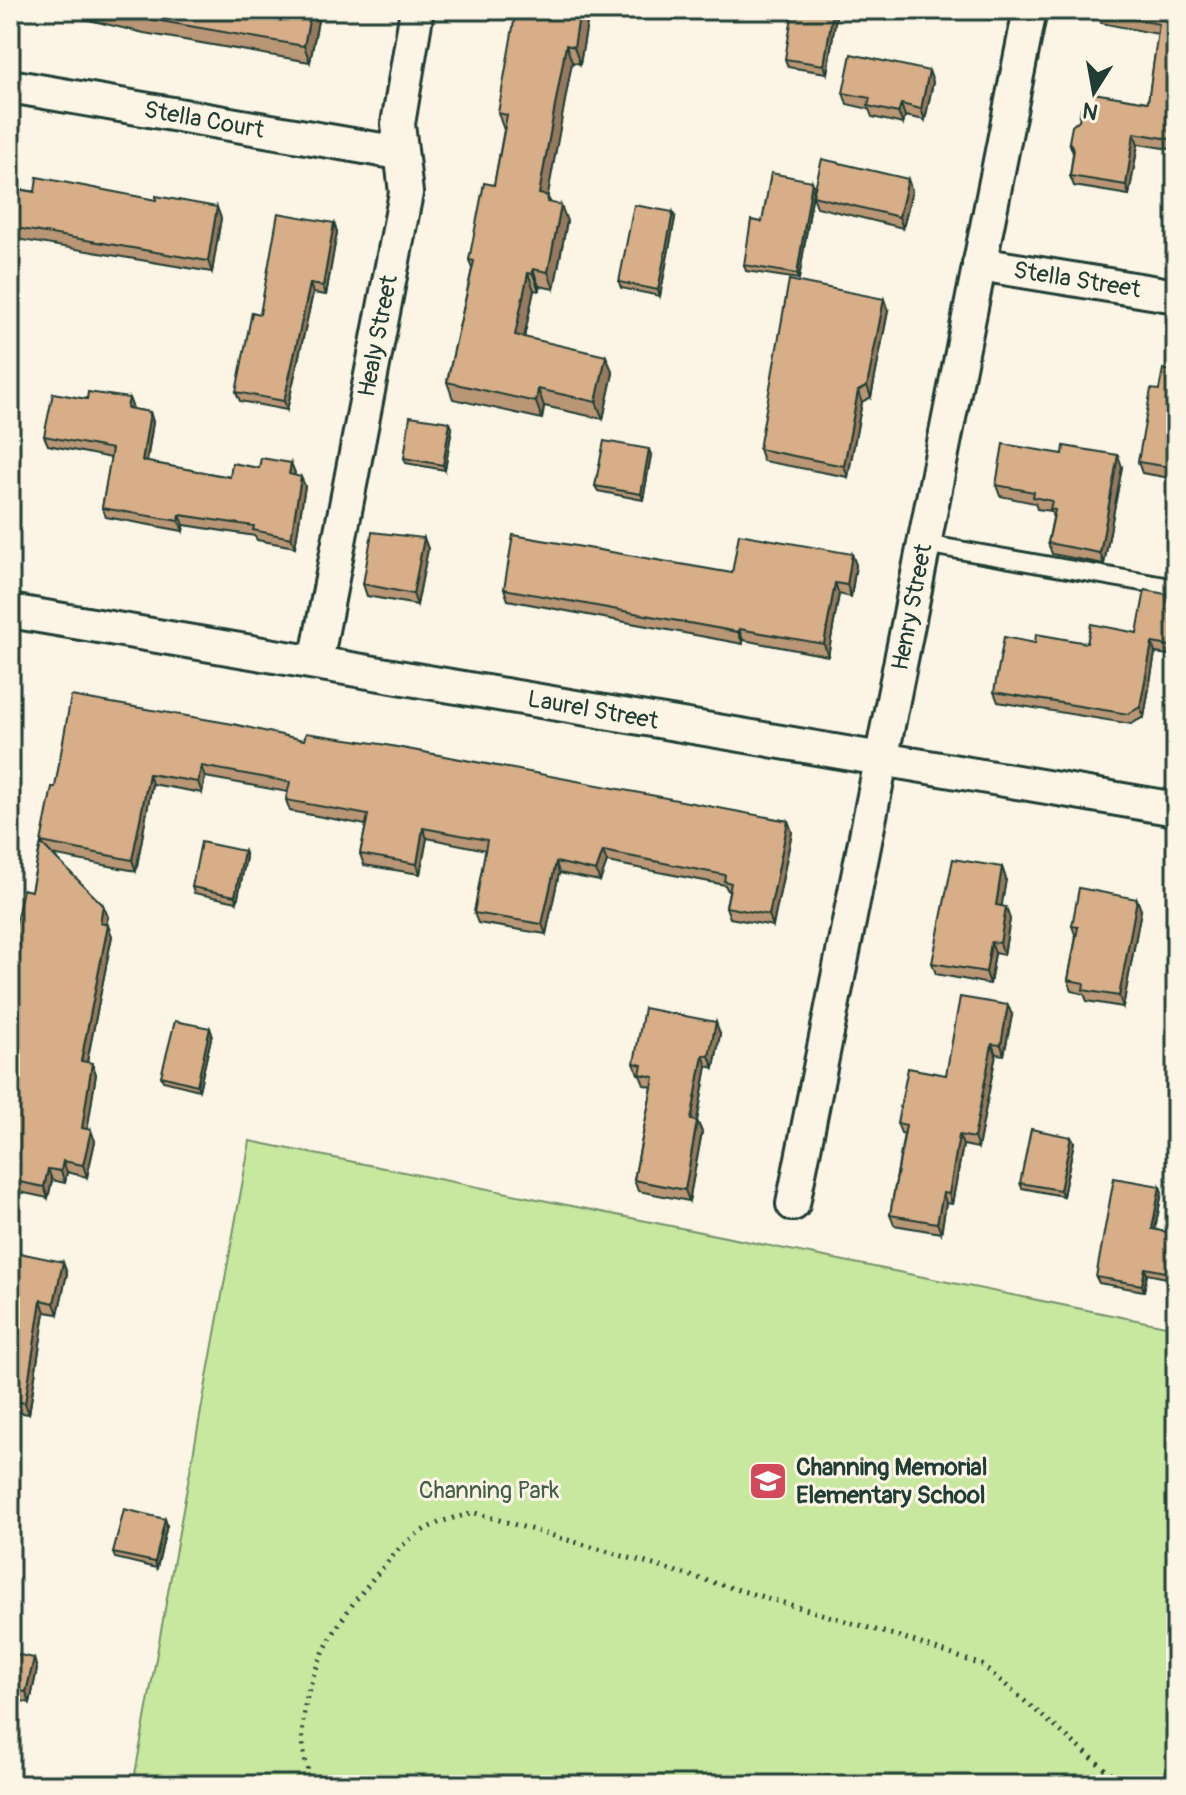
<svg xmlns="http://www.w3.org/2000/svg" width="1186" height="1795" font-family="Pangolin,sans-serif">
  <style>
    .green { fill: #c8e79f; stroke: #74926a; stroke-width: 2 }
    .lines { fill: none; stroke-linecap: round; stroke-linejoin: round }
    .lane-casing { stroke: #1f3d34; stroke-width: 22 }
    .street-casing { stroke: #1f3d34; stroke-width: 38 }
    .path { stroke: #1f3d34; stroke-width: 5; stroke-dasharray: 2 6; stroke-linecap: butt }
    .lane { stroke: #fcf5e5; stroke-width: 16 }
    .street { stroke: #fcf5e5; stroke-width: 32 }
    .wall { fill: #b99675; stroke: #1f3d34; stroke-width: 2 }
    .shaded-wall { fill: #967a5f; stroke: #1f3d34; stroke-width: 2 }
    .building { fill: #d7ae88; stroke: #1f3d34; stroke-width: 2 }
    .labels { text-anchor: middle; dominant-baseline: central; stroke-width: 6; stroke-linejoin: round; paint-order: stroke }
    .street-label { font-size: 24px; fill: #1f3d34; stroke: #fcf5e5 }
    .poi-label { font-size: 24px; font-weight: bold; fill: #1f3d34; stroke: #fcf5e5; text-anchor: start }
    .park-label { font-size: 24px; fill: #415f49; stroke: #fcf5e5 }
  </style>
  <rect width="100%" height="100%" fill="#fcf5e5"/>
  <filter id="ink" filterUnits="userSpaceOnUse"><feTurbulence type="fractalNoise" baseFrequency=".0125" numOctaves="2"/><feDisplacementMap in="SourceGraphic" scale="16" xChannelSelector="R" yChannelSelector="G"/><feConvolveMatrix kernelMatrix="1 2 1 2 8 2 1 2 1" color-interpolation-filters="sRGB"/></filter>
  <g filter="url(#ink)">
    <path class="green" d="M250,1141L1176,1328V1785H133Z"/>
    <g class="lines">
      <defs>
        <path id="lane" d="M925,544L1176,588"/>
        <path id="street" d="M10,86L399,153
          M979,264L1176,296
          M10,611L1176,809
          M316,662L406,193L398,124L417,10
          M793,1204L1030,10"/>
      </defs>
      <use href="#lane" class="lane-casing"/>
      <use href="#street" class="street-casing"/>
      <path class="path" d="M313,1785C281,1710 328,1629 378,1573C388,1562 397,1549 408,1541C428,1524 450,1518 475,1513L904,1638L982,1665L1124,1785"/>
      <use href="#lane" class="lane"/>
      <use href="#street" class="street"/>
    </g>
    <path class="wall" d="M81,10H320L310,62L144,33L84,19Z
      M837,10L827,73L788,67L785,59Z
      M1176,10V150L1138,144L1129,195L1074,186L1070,176L1073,153L1069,142L1090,110L1148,102L1158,34L1101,23L1098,12Z
      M587,23L580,64L572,62L547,196L551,203L567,221L554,289L539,286V291L534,290L524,337L613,373L603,419L544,406L542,419L453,399L447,382L472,269L469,260L494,185L504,130L498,113Z
      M929,71L933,82L925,120L905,116L903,124L872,117L869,109L847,104L843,93Z
      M814,186L799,279L746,271L744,265L762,222Z
      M10,188L221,218L212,272L10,238Z
      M912,191L903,228L817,207L813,196Z
      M675,218L660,296L621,288L619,282Z
      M334,223L337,232L326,295L313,293L287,410L240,401L236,392L260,314Z
      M888,311L871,397L862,402L848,477L763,461L759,449Z
      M1176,372V479L1142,473L1138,462L1159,390Z
      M129,398L132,409L150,412L153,422L147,462L230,477L259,468L291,463L295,473L294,475L305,486L295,547L257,540L255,536L184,525L183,531L106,517L102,508L111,458L48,445L44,436Z
      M452,428L445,470L406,463L404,458Z
      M651,455L643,500L598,491L595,486Z
      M1122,467L1104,564L1052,554L1048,543L1053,518L1051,511L1037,509L1035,503L1000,496L996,485Z
      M424,538L428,549L417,605L367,596L363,584Z
      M852,554L856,565L851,597L839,594L828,656L743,640V644L508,600L504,589L732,573Z
      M1176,596V656L1155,653L1144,717L1131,724L998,702L994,692L1035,643H1087L1137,633Z
      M304,740L788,821L792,832L773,926L730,918L726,907L729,892L728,891L725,885L607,862L600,881L559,873L546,934L478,923L474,913L486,850L427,838L420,874L364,865L360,854L366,825L290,811L286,800L288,792L205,777L202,793L152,784L136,871L52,855L103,905L108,917L106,924L112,936L87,1062L92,1063L96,1074L87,1129L95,1141L87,1177L67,1172L65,1183L52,1180L48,1198L10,1190V974L16,945L13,937L31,891L41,843L55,787Z
      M244,851L246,857L237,902L194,893L192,887Z
      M1002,867L1006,879L1001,906L1010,919L1004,955L995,953L990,984L936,974L932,963Z
      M1141,910L1123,1007L1087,1001L1084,994L1072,991L1068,980L1076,937L1072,926Z
      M1012,1015L1004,1055L996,1054L978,1148L963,1145L952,1204L946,1203L941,1233L894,1225L890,1215L904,1134L901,1133L897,1123L946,1075Z
      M210,1028L212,1034L199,1090L163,1081L161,1076Z
      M720,1034L714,1068L707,1066L697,1121L702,1132L689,1201L638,1191L634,1180L652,1087L644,1085L640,1075L638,1074L634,1063Z
      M1074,1142L1063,1196L1022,1188L1020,1183Z
      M1162,1192L1155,1230L1176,1234V1280L1147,1274L1144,1291L1099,1283L1096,1277Z
      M10,1251L67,1273L58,1314L45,1312L29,1414L10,1411Z
      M165,1519L167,1525L157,1568L115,1558L113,1553Z
      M10,1653L37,1669L30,1703L10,1698Z"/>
    <path class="shaded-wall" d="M311,10H320L310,62L304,46Z
      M580,10H582L587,23L580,64L574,47Z
      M833,10H837L827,73L824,65Z
      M566,45L572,62L545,211L539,194Z
      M929,71L933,82L925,120L921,109Z
      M901,104L905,116L903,124L898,113Z
      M1134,133L1138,144L1129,195L1126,185Z
      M908,179L912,191L903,228L899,217Z
      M812,181L814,186L799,279L797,274Z
      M561,205L567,221L554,289L548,272Z
      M217,207L221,218L212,272L208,261Z
      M673,212L675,218L660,296L658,290Z
      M334,223L337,232L326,295L323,286Z
      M533,269L539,286V291L533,274Z
      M528,273L534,290L521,352L515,335Z
      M310,284L313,293L287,410L284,401Z
      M884,299L888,311L871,397L867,386Z
      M606,356L613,373L603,419L596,402Z
      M538,389L544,406L542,419L536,402Z
      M858,391L862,402L848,477L844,466Z
      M129,398L133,408L130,418L127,408Z
      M150,412L153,422L145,471L142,461Z
      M450,422L452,428L445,470L443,465Z
      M649,449L651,455L643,500L641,494Z
      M1118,455L1122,467L1104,564L1100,553Z
      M291,463L295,473L292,484L289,474Z
      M301,477L305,486L295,547L291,538Z
      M180,515L184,525L183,531L179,521Z
      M424,538L428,549L417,605L413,594Z
      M852,554L856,565L851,597L847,585Z
      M835,583L839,594L828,656L824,644Z
      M739,629L743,640V644L738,632Z
      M1152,643L1155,653L1144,717L1140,707Z
      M201,766L205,777L202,793L198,782Z
      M149,774L152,784L136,871L132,860Z
      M788,821L792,832L773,926L769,915Z
      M423,828L427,838L420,874L417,864Z
      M244,851L246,857L237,902L235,896Z
      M603,851L607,862L600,881L596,871Z
      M556,862L559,873L546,934L542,924Z
      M1002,867L1006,879L1000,917L996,905Z
      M1137,899L1141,910L1123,1007L1119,996Z
      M103,905L108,917L104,934L100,923Z
      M1006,907L1010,919L1004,955L1000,943Z
      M108,925L112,936L85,1072L81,1061Z
      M991,942L995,953L990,984L986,972Z
      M1008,1005L1012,1015L1004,1055L1001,1045Z
      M716,1022L720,1034L714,1068L709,1056Z
      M210,1028L212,1034L199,1090L197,1085Z
      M992,1044L996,1054L978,1148L974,1138Z
      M703,1055L707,1066L695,1131L691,1120Z
      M92,1063L96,1074L86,1139L82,1128Z
      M697,1121L702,1132L689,1201L685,1190Z
      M91,1130L95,1141L87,1177L83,1165Z
      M959,1135L963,1145L952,1204L949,1194Z
      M1071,1137L1074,1142L1063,1196L1060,1190Z
      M63,1161L67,1172L65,1183L61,1171Z
      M48,1169L52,1180L48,1198L44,1187Z
      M1160,1186L1162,1192L1154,1235L1152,1229Z
      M943,1193L946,1203L941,1233L937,1223Z
      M63,1262L67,1273L58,1314L54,1303Z
      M1145,1268L1147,1274L1144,1291L1142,1285Z
      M41,1300L45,1312L29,1414L25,1403Z
      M165,1519L167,1525L157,1568L155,1562Z
      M34,1658L37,1669L30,1703L26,1692Z"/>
    <path class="building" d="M109,10H311L304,46L138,17Z
      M516,10H580L574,47L566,45L539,194L548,196L547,202L561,205L548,272L533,269V274L528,273L515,335L606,356L596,402L538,389L536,402L447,382L474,261L469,260L484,183L494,185L507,115L498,113Z
      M793,10H833L824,65L785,59Z
      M1098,10H1176V140L1134,133L1126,185L1070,176L1074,149L1069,142L1072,126L1079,120L1081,108L1090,110L1093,93L1148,102L1159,24L1098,12Z
      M851,54L929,71L921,109L901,104L898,113L868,106L870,98L843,93Z
      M822,159L908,179L899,217L813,196Z
      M771,173L812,181L797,274L744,265L751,220L762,222Z
      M37,177L156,200V196L217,207L208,261L10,227V188L35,192Z
      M634,205L673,212L658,290L619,282Z
      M278,213L334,223L323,286L310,284L284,401L236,392L252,312L260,314Z
      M789,280L884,299L867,386L858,391L844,466L759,449Z
      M1163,369L1176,372V468L1138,462L1151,389L1159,390Z
      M88,392L129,398L127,408L150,412L142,461L230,477L232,463L259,468L261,458L291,463L289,474L301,477L291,538L253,530L254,526L180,515L179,521L102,508L112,449L44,436L53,393L87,399Z
      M410,416L450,422L443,465L404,458Z
      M604,441L649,449L641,494L595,486Z
      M1003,444L1063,454L1064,446L1118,455L1100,553L1048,543L1055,510L1050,509L1052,501L1033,497L1034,492L996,485Z
      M372,532L424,538L413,594L363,584Z
      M739,534L852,554L847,585L835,583L824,644L739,629L738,632L504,589L513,535L732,573Z
      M1145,590L1176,596V647L1152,643L1140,707L1128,714L994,692L1004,637L1035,643L1036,634L1087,643L1091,624L1137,633Z
      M71,696L233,724L304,740L306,733L381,744L788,821L769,915L726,907L731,883L724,881L725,875L603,851L596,871L556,862L542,924L474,913L487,840L423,828L417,864L360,854L368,815L286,800L290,782L201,766L198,782L149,774L132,860L41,842L52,787H55Z
      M201,842L244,851L235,896L192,887Z
      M41,843L103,905L100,923L108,925L81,1061L92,1063L82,1128L91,1130L83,1165L63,1161L61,1171L48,1169L44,1187L10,1180V974L17,938L13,937L23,889L31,891Z
      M953,859L1002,867L996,905L1006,907L1000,943L991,942L986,972L932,963Z
      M1079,888L1137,899L1119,996L1083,990L1084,983L1068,980L1078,927L1072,926Z
      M960,997L1008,1005L1001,1045L992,1044L974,1138L959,1135L949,1194L943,1193L937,1223L890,1215L906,1125L897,1123L908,1068L946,1075Z
      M644,1008L716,1022L709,1056L703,1055L691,1120L697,1121L685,1190L634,1180L654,1077L640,1074L642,1065L634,1063Z
      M175,1021L210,1028L197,1085L161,1076Z
      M1031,1129L1071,1137L1060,1190L1020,1183Z
      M1114,1178L1160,1186L1152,1229L1176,1234V1274L1145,1268L1142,1285L1096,1277Z
      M10,1251L63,1262L54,1303L41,1300L25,1403L10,1400Z
      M124,1509L165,1519L155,1562L113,1553Z
      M10,1653L34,1658L26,1692L10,1689Z"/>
  </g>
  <defs>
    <symbol id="school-square" viewBox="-11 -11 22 22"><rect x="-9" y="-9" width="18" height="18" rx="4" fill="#d1495b" stroke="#fcf5e5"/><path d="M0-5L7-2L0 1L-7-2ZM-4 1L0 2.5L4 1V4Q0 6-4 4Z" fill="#fff"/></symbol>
  </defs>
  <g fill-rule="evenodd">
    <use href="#school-square" x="746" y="1459" width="44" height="44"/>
  </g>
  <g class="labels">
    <g class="street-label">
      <text transform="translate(204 120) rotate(10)">Stella Court</text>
      <text transform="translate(1077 280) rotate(9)">Stella Street</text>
      <text transform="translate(378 336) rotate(-79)">Healy Street</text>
      <text transform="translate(912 607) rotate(-79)">Henry Street</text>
      <text transform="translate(593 710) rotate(10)">Laurel Street</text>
    </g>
    <g class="poi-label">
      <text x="796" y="1467">Channing Memorial<tspan x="796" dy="28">Elementary School</tspan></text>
    </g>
    <g class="park-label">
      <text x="489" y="1490">Channing Park</text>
    </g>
  </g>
  <rect width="1186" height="1795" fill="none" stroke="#fcf5e5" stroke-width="40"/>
  <rect x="20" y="20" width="1146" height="1755" fill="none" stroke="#1f3d34" stroke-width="3" filter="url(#ink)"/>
  <g transform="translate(1094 92) rotate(191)" stroke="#fcf5e5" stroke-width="6" paint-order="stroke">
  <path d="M0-6L14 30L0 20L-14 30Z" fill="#1f3d34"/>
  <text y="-12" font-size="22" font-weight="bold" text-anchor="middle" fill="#1f3d34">N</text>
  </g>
</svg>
